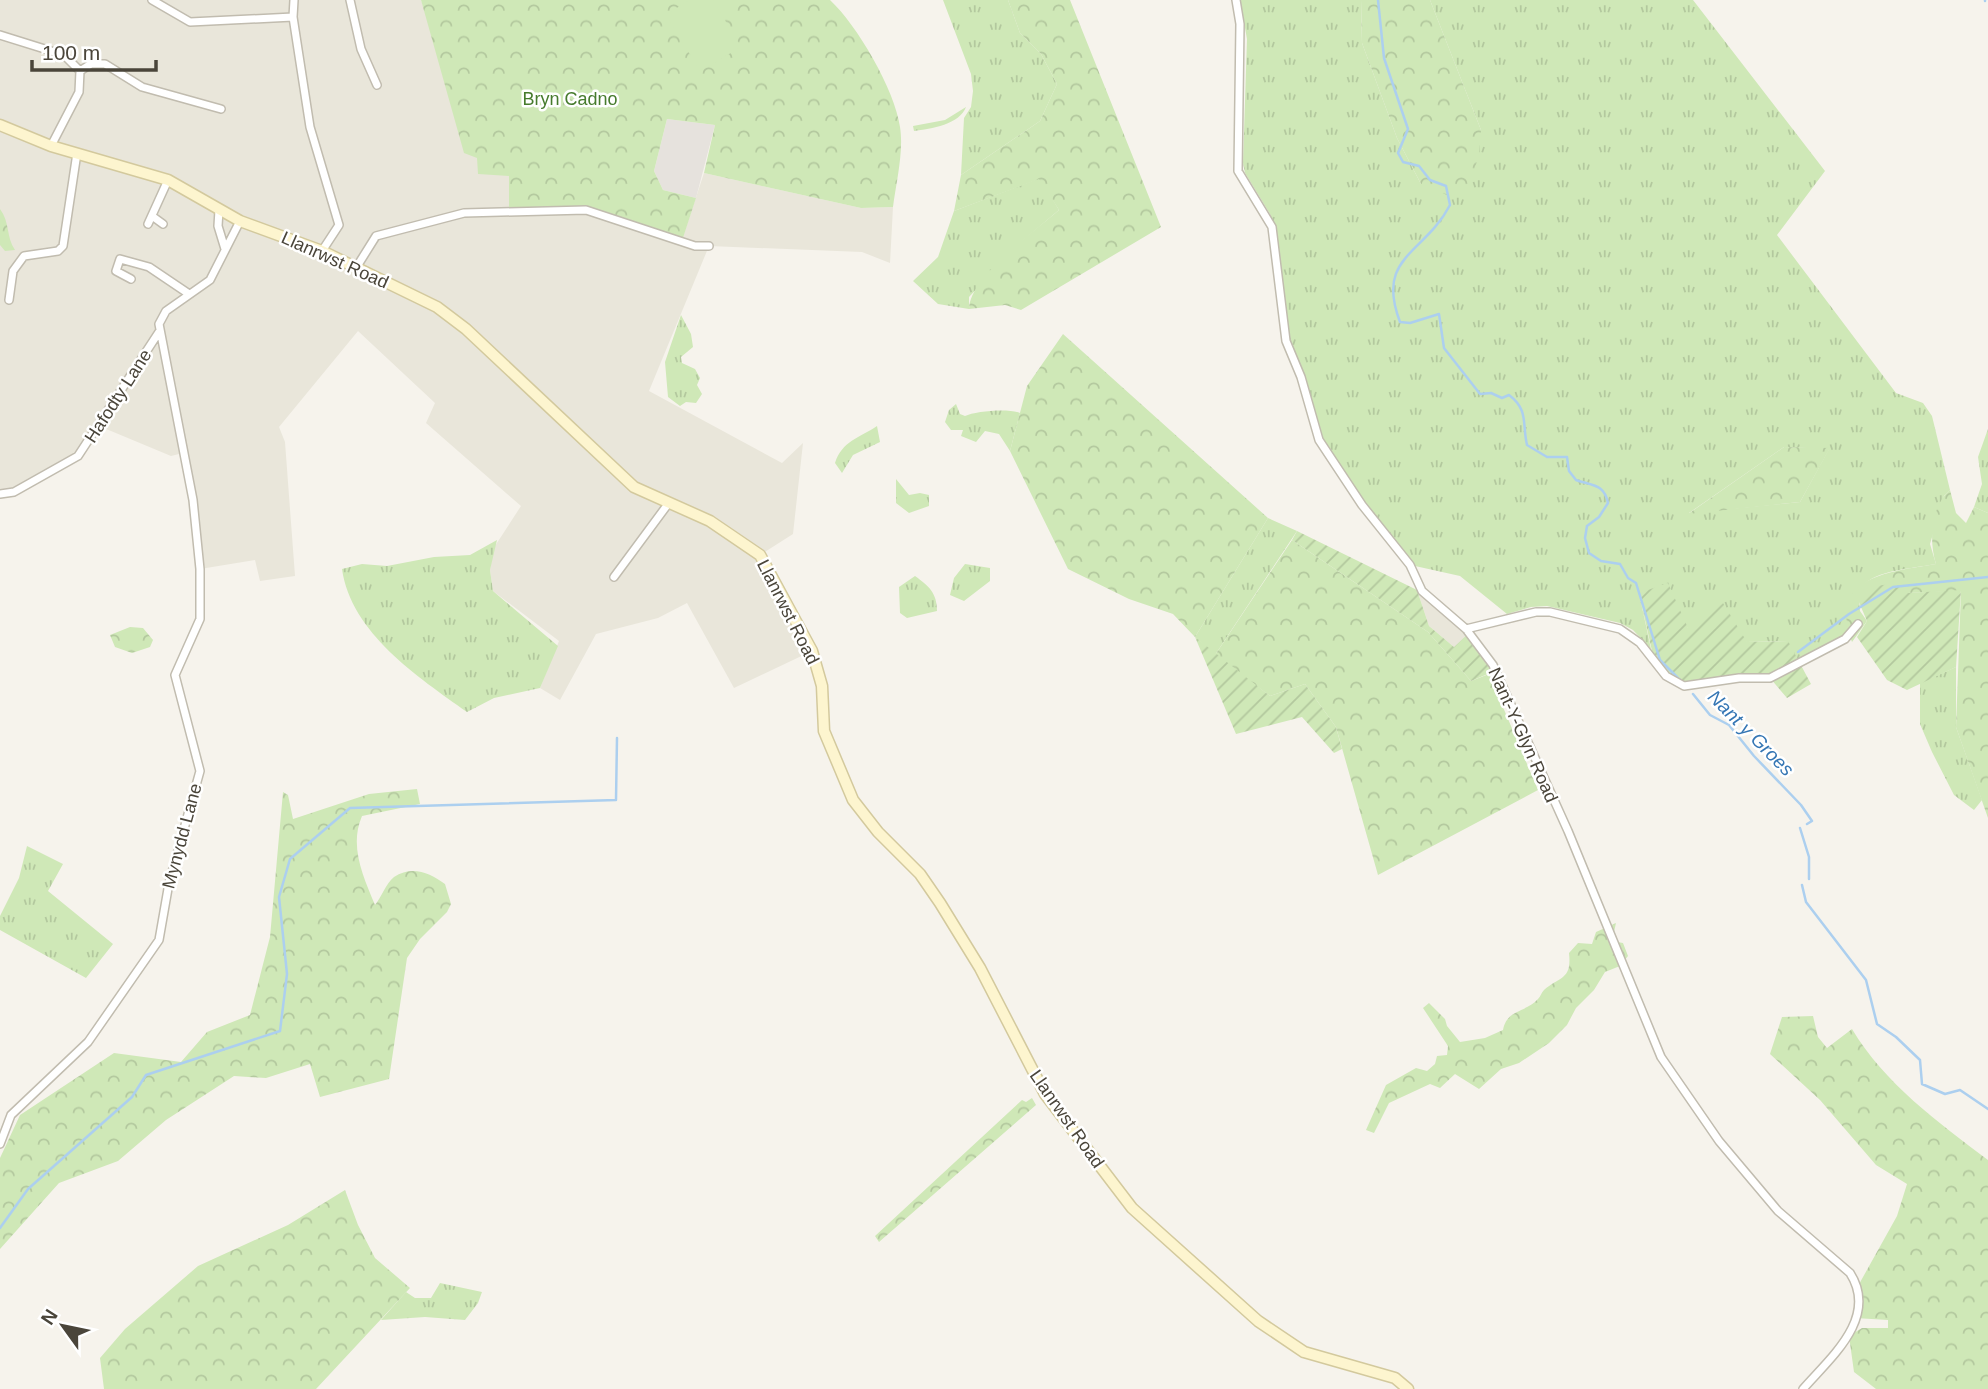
<svg xmlns="http://www.w3.org/2000/svg" width="1988" height="1389" font-family="Arial,sans-serif">
  <style>
    .residential { fill: #e9e6da }
    .industrial { fill: #e6e2dd }
    .grass { fill: url(#grass-tufts); fill-rule: evenodd }
    .forest { fill: url(#forest-crowns) }
    .garden { fill: url(#garden-furrows) }
    .pitch { fill: #cfe8b7 }
    .lines { fill: none; stroke-linecap: round; stroke-linejoin: round }
    .stream { stroke: #accfef; stroke-width: 2.5 }
    .street-casing { stroke: #c1bcaf; stroke-width: 10 }
    .secondary-casing { stroke: #d3c99d; stroke-width: 13 }
    .street { stroke: #fff; stroke-width: 7 }
    .secondary { stroke: #fdf5cf; stroke-width: 10 }
    .labels { text-anchor: middle; dominant-baseline: central; stroke-width: 5; stroke-linejoin: round; paint-order: stroke }
    .park-label { font-size: 18px; fill: #467b2d; stroke: #fff }
    .street-label { font-size: 18px; fill: #4a453a; stroke: #fff }
    .water-label { font-size: 19px; font-style: italic; fill: #3576b4; stroke: #fff }
  </style>
  <defs>
    <pattern id="grass-tufts" width="24" height="20" patternUnits="userSpaceOnUse" patternTransform="scale(1.75)"><rect width="24" height="20" fill="#cfe8b7"/><path d="M3 7l-1-3M5 7V3M7 7l1-3M15 17l-1-3M17 17v-4M19 17l1-3" fill="none" stroke="#b3c89e"/></pattern>
    <pattern id="forest-crowns" width="20" height="18" patternUnits="userSpaceOnUse" patternTransform="scale(1.75)"><rect width="20" height="18" fill="#cfe8b7"/><path d="M2 6a3 3 0 1 1 6 0M12 15a3 3 0 1 1 6 0" fill="none" stroke="#b3c89e"/></pattern>
    <pattern id="garden-furrows" width="10" height="10" patternUnits="userSpaceOnUse" patternTransform="scale(1.75)"><rect width="10" height="10" fill="#cfe8b7"/><path d="M-1 1l2-2M0 10L10 0M9 11l2-2" fill="none" stroke="#b3c89e"/></pattern>
  </defs>
  <rect width="100%" height="100%" fill="#f6f3ec"/>
  <path class="residential" d="M0,0H421L477,158L586,210L682,240L704,173L861,208L893,207L890,263L862,252L709,246L649,391L782,463L803,443L793,534L760,555L812,651L734,688L687,603L658,618L596,634L560,700L540,688L559,641L493,591L490,570L493,549L521,506L426,423L435,403L358,331L279,427L285,442L295,576L260,581L255,560L200,569L183,453L171,456L99,426L78,456L14,492L0,494Z
    M1417,590L1469,633L1454,647L1429,626Z"/>
  <path class="industrial" d="M667,119L715,125L696,198L663,190L654,171Z"/>
  <path class="grass" d="M943,0H1008L1020,33L1041,54L1057,84L1040,121L961,175L964,118L971,107L973,91L971,74Z
    M1240,0H1361L1362,43L1397,138L1421,184L1481,130L1430,0H1693L1825,171L1777,235L1896,393L1923,403L1932,416L1950,490L1944,496L1930,544L1936,564C1885,573 1846,570 1850,635L1798,661L1787,641L1747,642L1688,628L1639,593L1651,649L1633,630L1620,623L1547,606L1531,607L1507,614L1460,576L1415,566L1362,499L1324,441L1289,340L1279,248L1270,214L1245,173L1243,163L1247,39ZM1784,447L1829,449L1800,502L1689,513Z
    M966,107C960,124 931,129 914,131L913,126L945,120Z
    M1040,178L1059,210L1021,242L969,297V309L938,304L913,281L938,257L954,211Z
    M681,315L691,334L693,347L681,357L682,363L695,369L700,378L697,385L702,394L696,403L686,402L680,406L668,397L665,362Z
    M956,404L960,414L965,416C975,411 1009,408 1020,413L1010,451L999,434L985,431L976,442L961,436L963,430H951L945,422L949,410Z
    M877,426L880,442L853,455L842,473L835,463C842,441 859,438 877,426Z
    M1988,429V513L1974,507L1982,484L1978,457Z
    M896,479L909,495L920,493L929,495V506L909,513L896,503Z
    M1268,518L1297,531L1215,655L1195,637Z
    M497,540L490,570L493,591L558,646L540,688L494,698L467,712C418,677 351,633 342,569L362,564L387,566L434,557L470,555Z
    M965,564L990,568V581L964,601L950,595L954,578Z
    M915,576C929,586 937,593 937,611L907,618L900,613L899,587Z
    M1956,667V727L1982,800L1974,810L1954,795L1932,752L1920,724V683Z
    M27,846L63,864L48,891L113,944L86,978L0,930V916L19,878Z
    M440,1283L482,1292L478,1303L465,1320L425,1317L381,1320L406,1292L415,1298H431Z"/>
  <path class="forest" d="M421,0H830C857,25 895,90 900,127C904,151 896,183 893,207L861,208L704,173L715,125L667,119L654,171L663,190L696,198L682,241L586,210L509,212V176L478,174L477,158L464,153Z
    M1008,0H1070L1161,227L1021,310L1005,305L969,309C970,276 1034,232 1059,210L1039,179L954,211L961,175L1040,121L1057,84L1041,54L1020,33Z
    M1361,0H1430L1481,130L1479,154L1471,182L1454,198L1421,184L1397,138L1362,43Z
    M0,209C10,222 6,237 15,250L5,251L0,245Z
    M1063,334L1268,518L1195,637L1173,614L1129,599L1068,569L1010,451L1027,386Z
    M1784,447L1830,448L1800,502L1688,514Z
    M1950,490L1956,513L1966,523L1974,507L1988,513V818L1956,727L1961,591L1908,593L1859,600L1860,611L1867,621L1852,642C1827,575 1891,572 1936,564C1929,542 1930,507 1950,490Z
    M1292,540L1428,632L1471,681L1489,674L1538,790L1378,875L1336,727L1305,684L1270,696L1215,655Z
    M130,627L143,628L153,640L150,647L132,653L115,647L110,635Z
    M417,789L420,804L362,816C349,846 363,876 375,905C381,898 386,883 394,877C412,865 430,873 445,884L451,904L447,912L420,939L407,958L389,1079L320,1097L310,1064L266,1078L234,1076L166,1120L118,1161L59,1183L0,1249V1158L20,1115L114,1053L181,1062L207,1032L250,1015L270,937L283,792L288,795L293,819L369,794Z
    M1616,923L1612,941L1623,943L1628,956L1620,966L1605,972L1594,990L1576,1008L1567,1025L1549,1043L1519,1063L1501,1069L1479,1089L1455,1074L1440,1088L1430,1084L1389,1103L1374,1133L1366,1130L1386,1085L1416,1068L1427,1071L1435,1064L1437,1056L1447,1055L1448,1046L1423,1008L1429,1003L1445,1019L1447,1026L1460,1042L1485,1038L1503,1030C1507,1009 1525,1013 1538,999C1541,996 1541,993 1544,990C1560,976 1572,980 1569,953L1578,943L1592,944L1596,932Z
    M1813,1016L1818,1037L1827,1048L1852,1029C1884,1083 1939,1123 1988,1160V1389H1876L1854,1372L1849,1336L1862,1328H1888V1320L1855,1318L1858,1286L1897,1216L1907,1184L1876,1165L1820,1100L1770,1054L1782,1017Z
    M1032,1098L1036,1105L879,1242L875,1236L1022,1100L1026,1102Z
    M345,1190L358,1225L375,1258L410,1288L316,1389H104L100,1358L125,1329L198,1266L288,1225Z"/>
  <path class="garden" d="M1297,531L1417,590L1429,626L1454,647L1469,633L1495,671L1471,681L1428,632L1292,540Z
    M1668,583L1688,628L1723,603L1747,642L1788,641L1811,684L1787,698L1770,678L1675,683L1654,660L1639,593Z
    M1895,583L1908,593L1961,590L1956,667L1907,690L1887,680L1857,637L1867,621L1858,600L1871,587Z
    M1195,637L1270,696L1305,684L1336,727L1342,749L1334,753L1302,717L1236,734Z"/>
  <path class="pitch" d="M689,0H713L741,47L700,71L666,15Z"/>
  <g class="lines">
    <path class="stream" d="M1378,0L1384,58L1408,129L1398,153L1403,162L1419,166L1430,180L1446,186L1450,205C1424,255 1375,256 1400,322L1410,323L1439,314L1444,348L1480,394L1491,393L1502,398L1509,395C1529,410 1522,424 1527,445L1547,457H1567L1569,471L1576,480C1593,486 1604,484 1608,503L1599,517L1587,526L1585,538L1589,553L1601,561L1620,564L1628,578L1636,583L1660,660L1680,680
      M1985,1V0
      M1798,652L1849,614L1893,587L1988,577
      M1693,694L1710,715L1729,725L1754,756L1801,805L1812,821L1807,824
      M1800,828L1809,857V879
      M1802,885L1806,902L1866,980L1877,1024L1896,1037L1920,1060L1922,1084L1945,1094L1960,1090L1988,1109
      M0,1228L28,1189L132,1097L146,1075L280,1031L287,974L279,897L290,859L350,808L616,800L617,738"/>
    <defs>
      <path id="street" d="M152,0L190,22L293,17
        M294,0L293,17L310,127L339,225L322,251
        M350,0L361,49L377,85
        M1236,0L1240,24L1238,171L1272,227L1286,341L1301,377L1319,440L1362,505L1410,565L1422,591L1466,629L1493,665L1568,831L1661,1057L1719,1141L1778,1211L1850,1273C1879,1318 1830,1358 1803,1389
        M0,35L64,55L80,71L79,92L51,146
        M80,71L91,64H105L142,87L221,109
        M219,210L218,226L225,249
        M152,216L163,224
        M148,224L168,180
        M356,268L376,236L464,213L586,210L695,246H709
        M131,279L116,271L120,259L149,267L189,294
        M9,300L13,271L24,256L58,251L63,246L77,153
        M0,494L14,492L78,456L159,332
        M614,577L668,504
        M1466,629L1536,612H1550L1620,629L1640,643L1666,676L1684,686L1739,678H1770L1845,639L1858,624
        M0,1144L11,1115L88,1042L159,940L169,883L200,771L175,675L200,619V569L193,500L159,324L166,311L210,280L240,221"/>
      <path id="secondary" d="M0,125L51,146L168,180L240,221L322,251L437,307L466,329L634,487L710,521L760,555L812,651L822,686L824,731L853,800L878,832L920,874L940,903L980,968L1045,1094L1132,1208L1258,1321L1304,1352L1395,1378L1408,1389"/>
    </defs>
    <use href="#street" class="street-casing"/>
    <use href="#secondary" class="secondary-casing"/>
    <use href="#street" class="street"/>
    <use href="#secondary" class="secondary"/>
  </g>
  <g class="labels">
    <g class="park-label">
      <text x="570" y="99">Bryn Cadno</text>
    </g>
    <g class="street-label">
      <text transform="translate(335 260) rotate(24)">Llanrwst Road</text>
      <text transform="translate(118 396) rotate(-57)">Hafodty Lane</text>
      <text transform="translate(788 612) rotate(63)">Llanrwst Road</text>
      <text transform="translate(1523 735) rotate(66)">Nant-Y-Glyn Road</text>
      <text transform="translate(182 836) rotate(-75)">Mynydd Lane</text>
      <text transform="translate(1067 1119) rotate(55)">Llanrwst Road</text>
    </g>
    <g class="water-label">
      <text transform="translate(1751 733) rotate(45)">Nant y Groes</text>
    </g>
  </g>
  <g transform="translate(63 1326) rotate(303)" stroke="#ffffff" stroke-width="5" paint-order="stroke">
  <path d="M0-5L12 26L0 18L-12 26Z" fill="#4a453a"/>
  <text y="-10" font-size="19" font-weight="bold" text-anchor="middle" fill="#4a453a">N</text>
  </g>
  <path d="M32 60v10h124v-10" fill="none" stroke="#4a453a" stroke-width="3.5"/>
  <text x="42" y="60" font-size="21" fill="#4a453a" stroke="#ffffff" stroke-width="5" paint-order="stroke">100 m</text>
</svg>
